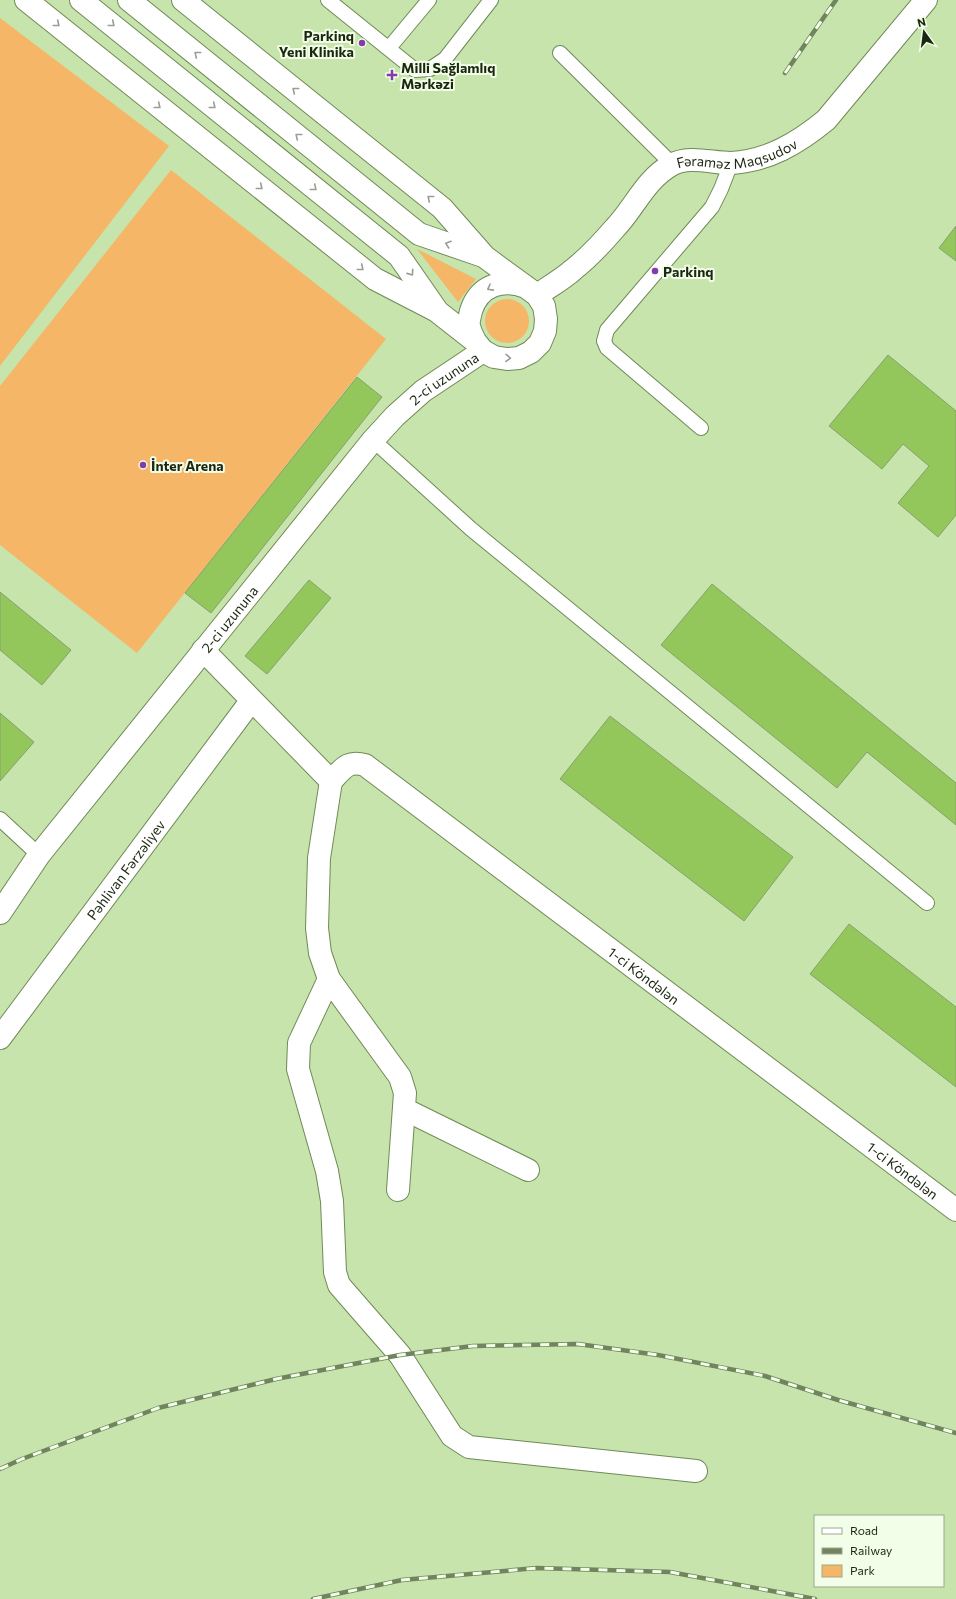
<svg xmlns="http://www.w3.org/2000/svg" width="956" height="1599" font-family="Commissioner,sans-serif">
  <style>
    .green { fill: #f5b667 }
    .building { fill: #93c75c; stroke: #85a16c }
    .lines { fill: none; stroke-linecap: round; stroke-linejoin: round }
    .service-casing { stroke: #6f8a56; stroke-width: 16 }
    .minor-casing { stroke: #6f8a56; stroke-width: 24 }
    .secondary-casing { stroke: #6f8a56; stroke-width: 24 }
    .service { stroke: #fff; stroke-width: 14 }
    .minor { stroke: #fff; stroke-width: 22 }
    .secondary { stroke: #fff; stroke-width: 22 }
    .rail-casing { stroke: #70845d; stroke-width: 4.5 }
    .rail { stroke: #f2fee8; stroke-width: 3; stroke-dasharray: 9; stroke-linecap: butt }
    .oneway { stroke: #999e94 }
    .poi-dot { fill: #833bad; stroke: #f2fee8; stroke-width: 1.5 }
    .labels { text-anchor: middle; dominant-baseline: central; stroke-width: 4; stroke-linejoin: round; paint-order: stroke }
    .poi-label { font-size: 14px; font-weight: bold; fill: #1c2711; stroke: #f2fee8; text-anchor: start }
    .street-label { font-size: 14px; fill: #1c2711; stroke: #f2fee8 }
  </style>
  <rect width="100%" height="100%" fill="#c6e4ac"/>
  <path class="green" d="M0,18L169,146L0,366Z
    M171,170L386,339L137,653L0,545V386Z
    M417,249L476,279L458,302Z
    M485 321a22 22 0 1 1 44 0a22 22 0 1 1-44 0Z"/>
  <path class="building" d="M956,226V261L939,248Z
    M888,355L956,411V515L938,537L898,503L929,466L903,444L882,469L829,426Z
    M357,377L382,397L211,613L185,593Z
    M309,580L331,598L267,674L245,656Z
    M712,584L956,783V825L867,752L837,788L661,645Z
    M0,592L71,650L42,685L0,650Z
    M0,713L34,742L0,781Z
    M610,716L793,857L744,921L560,779Z
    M849,924L956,1007V1087L810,974Z"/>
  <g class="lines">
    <defs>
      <path id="service" d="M328,0L415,70L430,69L445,59L491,0
        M389,48L429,0
        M560,53L672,164
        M701,428L607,348L604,341L607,330L712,207L721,189L731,163
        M373,440L471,529L927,903
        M0,819L39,855"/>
      <g id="minor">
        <path id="s1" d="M537,295C549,287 563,279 574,269C589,257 603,242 615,228C635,207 645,180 671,165C689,155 711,163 731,163C768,161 798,143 826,120L926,0"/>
        <path d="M203,650L331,781"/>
        <path id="s2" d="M331,781C343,769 347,760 365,765L956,1210"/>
        <path d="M331,781L319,858L317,928L320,953L329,979L400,1077L405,1093L398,1190"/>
        <path id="s3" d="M0,913L39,855L373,440L395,416L423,391L483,351"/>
        <path d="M329,979L299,1043L298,1069L327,1171L332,1201L335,1272L339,1285L400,1355L452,1436L469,1447L696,1471"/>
        <path id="s4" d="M0,1038L251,701"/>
        <path d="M404,1109L528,1170"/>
      </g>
      <path id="secondary" d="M26,0L375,279L435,310
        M81,0L399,256L438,312L475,341L483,351L494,357L507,359L519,358L531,352L540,343L545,331L546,319L544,306L537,295L485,257L442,208L183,0
        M129,0L419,234L483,256
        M475,341C473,337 470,331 469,326C468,322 470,316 471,311C479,285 503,278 526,287"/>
    </defs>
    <use href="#service" class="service-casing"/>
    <use href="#minor" class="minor-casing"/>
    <use href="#secondary" class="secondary-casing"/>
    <use href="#service" class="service"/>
    <use href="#minor" class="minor"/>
    <use href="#secondary" class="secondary"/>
    <defs>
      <path id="rail" d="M785,73L836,0
        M0,1469L22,1459L158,1408L276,1379L400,1355L473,1346L578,1344L658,1355L765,1376L838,1400L956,1433
        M313,1599L402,1580L537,1568L670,1572L815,1599"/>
    </defs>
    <use href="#rail" class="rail-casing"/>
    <use href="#rail" class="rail"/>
  </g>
  <defs><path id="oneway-chevron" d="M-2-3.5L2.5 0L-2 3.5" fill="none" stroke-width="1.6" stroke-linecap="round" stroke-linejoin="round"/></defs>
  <g class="oneway">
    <use href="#oneway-chevron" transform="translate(57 24) rotate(39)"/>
    <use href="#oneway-chevron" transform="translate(112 24) rotate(39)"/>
    <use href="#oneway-chevron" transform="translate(197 54) rotate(-141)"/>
    <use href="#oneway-chevron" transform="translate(295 90) rotate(-141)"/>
    <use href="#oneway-chevron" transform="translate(158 106) rotate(39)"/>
    <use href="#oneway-chevron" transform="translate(213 106) rotate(39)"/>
    <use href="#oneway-chevron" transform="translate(298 136) rotate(-141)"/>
    <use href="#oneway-chevron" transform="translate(260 187) rotate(39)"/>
    <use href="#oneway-chevron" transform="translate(314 188) rotate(39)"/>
    <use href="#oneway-chevron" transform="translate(430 198) rotate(-141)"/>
    <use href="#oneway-chevron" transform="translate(448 244) rotate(-161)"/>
    <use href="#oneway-chevron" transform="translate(361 268) rotate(39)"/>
    <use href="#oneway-chevron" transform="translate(411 273) rotate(55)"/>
    <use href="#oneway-chevron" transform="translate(490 288) rotate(152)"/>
    <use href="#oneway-chevron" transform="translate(508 358) rotate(1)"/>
  </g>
  <g class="poi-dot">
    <circle cx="362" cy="43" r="4"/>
    <path d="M390 69h4v4h4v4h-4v4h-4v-4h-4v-4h4z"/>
    <circle cx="655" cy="271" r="4"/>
    <circle cx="143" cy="465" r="4"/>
  </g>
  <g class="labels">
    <g class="poi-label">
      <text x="354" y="35" text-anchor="end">Parkinq<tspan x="354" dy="16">Yeni Klinika</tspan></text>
      <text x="401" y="67">Milli Sağlamlıq<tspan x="401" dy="16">Mərkəzi</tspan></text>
      <text x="663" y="271">Parkinq</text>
      <text x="151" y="465">İnter Arena</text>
    </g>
    <g class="street-label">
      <text stroke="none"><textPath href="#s1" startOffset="256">Fəraməz Maqsudov</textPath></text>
      <text stroke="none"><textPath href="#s3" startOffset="697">2-ci uzununa</textPath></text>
      <text stroke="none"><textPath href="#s3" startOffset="373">2-ci uzununa</textPath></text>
      <text stroke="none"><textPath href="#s4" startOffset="210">Pəhlivan Fərzəliyev</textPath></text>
      <text stroke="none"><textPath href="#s2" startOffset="390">1-ci Köndələn</textPath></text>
      <text stroke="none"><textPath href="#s2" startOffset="714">1-ci Köndələn</textPath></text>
    </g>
  </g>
  <rect x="814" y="1515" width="130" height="72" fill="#f2fee8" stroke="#9ca892"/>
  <rect x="822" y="1528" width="20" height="6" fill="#ffffff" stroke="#9ca892"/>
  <text x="850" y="1535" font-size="12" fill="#1c2711">Road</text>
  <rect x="822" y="1548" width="20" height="6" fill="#70845d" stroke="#9ca892"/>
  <text x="850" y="1555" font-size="12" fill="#1c2711">Railway</text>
  <rect x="822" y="1565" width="20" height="12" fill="#f5b667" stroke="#9ca892"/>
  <text x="850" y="1575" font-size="12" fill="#1c2711">Park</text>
  <g transform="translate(924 32) rotate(346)" stroke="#f2fee8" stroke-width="3" paint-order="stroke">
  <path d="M0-3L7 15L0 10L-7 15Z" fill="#1c2711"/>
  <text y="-6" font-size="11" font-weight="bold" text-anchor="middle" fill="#1c2711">N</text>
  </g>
</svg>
